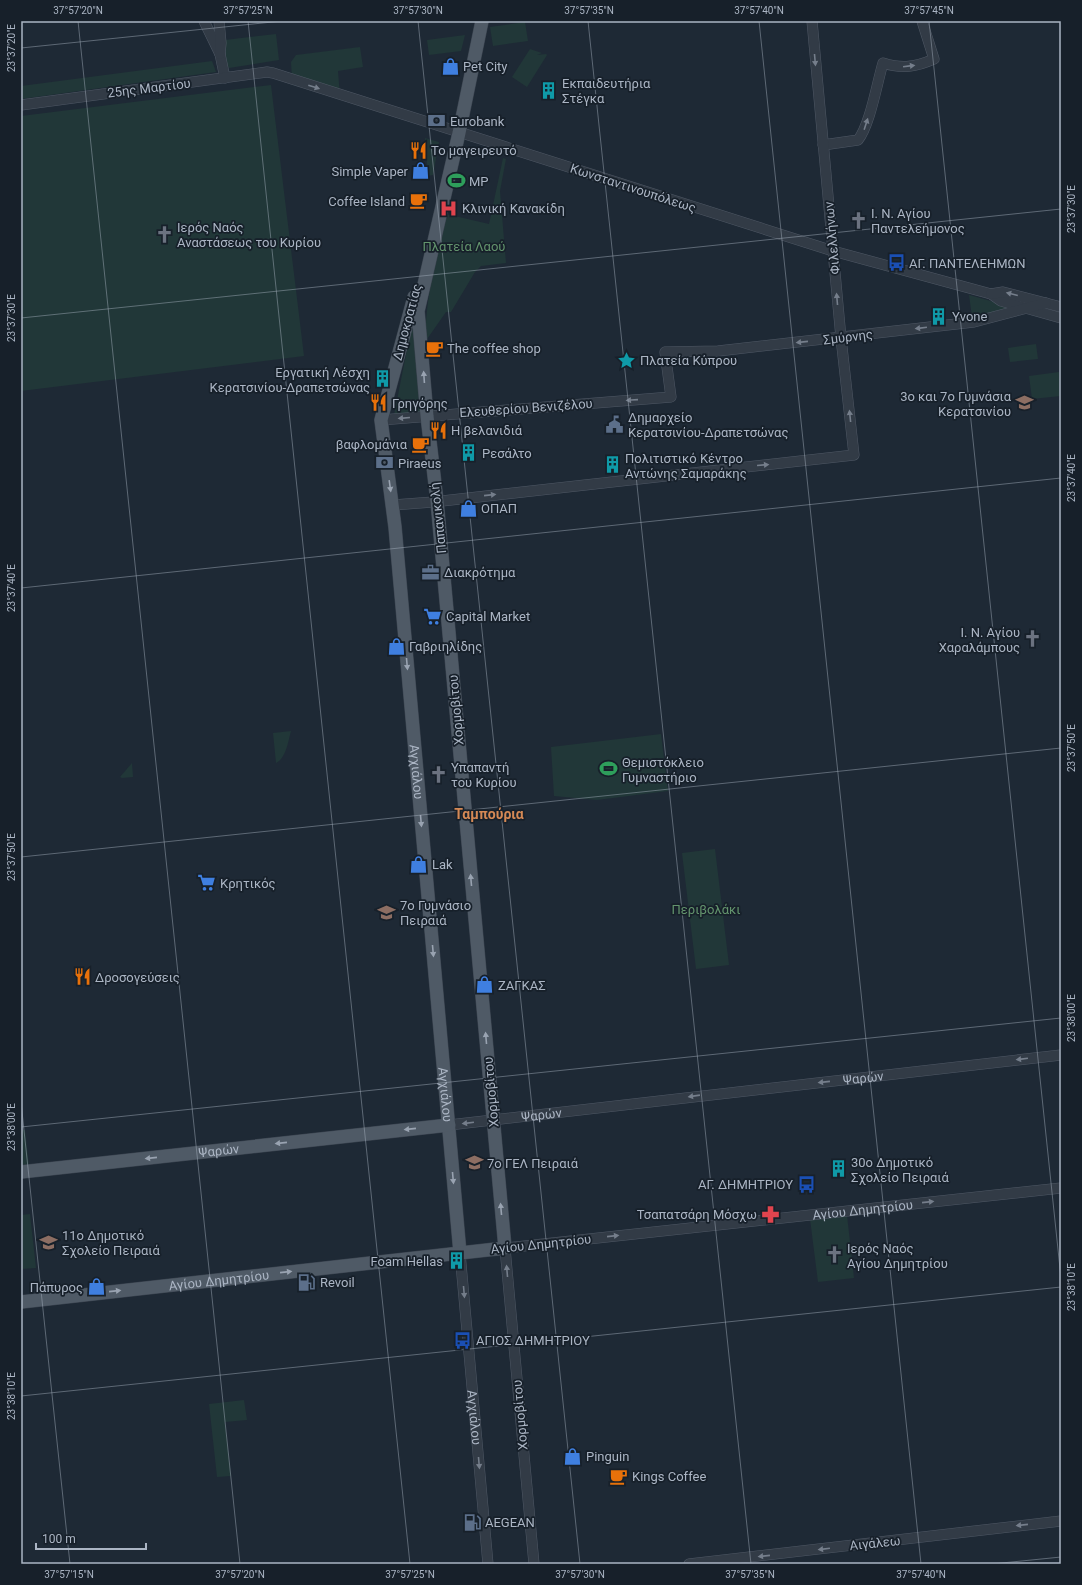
<svg xmlns="http://www.w3.org/2000/svg" width="1082" height="1585" font-family="Roboto,sans-serif">
  <style>
    .green { fill: #213738 }
    .lines { fill: none; stroke-linecap: round; stroke-linejoin: round }
    .minor-casing { stroke: #4f5865; stroke-width: 11 }
    .major-casing { stroke: #3b4450; stroke-width: 14 }
    .minor { stroke: #323b46; stroke-width: 10 }
    .major { stroke: #4f5a66; stroke-width: 13 }
    .oneway { fill: #757e8b }
    .oneway2 { fill: #99a3b1 }
    .ticks { fill: none; stroke: #abb5c4; stroke-width: 1; stroke-opacity: 0.45 }
    .labels { text-anchor: middle; dominant-baseline: central; stroke-width: 3.5; stroke-linejoin: round; paint-order: stroke }
    .poi-label { font-size: 13px; fill: #abb5c4; stroke: #17202a; text-anchor: start }
    .street-label { font-size: 13px; fill: #abb5c4; stroke: #17202a }
    .park-label { font-size: 13px; fill: #63946d; stroke: #17202a }
    .neighbourhood-label { font-size: 14px; font-weight: bold; fill: #d58955; stroke: #17202a }
    .neatline { fill: none; stroke: #abb5c4; stroke-width: 1.5 }
    .ticks-label { font-size: 10px; text-anchor: middle; fill: #abb5c4 }
  </style>
  <rect width="100%" height="100%" fill="#1e2935"/>
  <path class="green" d="M525,22L528,41L493,46L490,27Z
    M276,34L279,60L229,68L225,62V40Z
    M465,35L461,51L429,55L427,40Z
    M360,47L363,67L338,71L340,96L292,79L291,62L296,55Z
    M530,49L542,53L537,55L546,54L547,55L527,87L512,77Z
    M212,61L216,72L21,99V86Z
    M271,85L304,356L21,391V116Z
    M425,138L439,142L433,175L428,176Z
    M503,158L506,159L500,191L506,263L481,266L475,272L451,312H446L425,342C426,298 435,256 446,214L489,224Z
    M969,295L1009,306L1007,309L972,317Z
    M415,309L421,413L394,415Z
    M1036,344L1038,359L1010,362L1008,348Z
    M1059,372L1061,396L1032,399L1029,376Z
    M291,731C288,742 286,758 276,763L273,733Z
    M661,734L668,791L597,800L554,796L551,747Z
    M132,763L133,777L122,778L120,777Z
    M715,849L729,965L696,969L682,853Z
    M21,1130H25L29,1165L21,1166Z
    M30,1214L36,1268L21,1269V1215Z
    M847,1215L854,1278L818,1282L810,1219Z
    M244,1400L247,1420L225,1422L231,1476L217,1477L209,1404Z"/>
  <g class="lines">
    <defs>
      <g id="minor">
        <path d="M204,21L220,54L225,78"/>
        <path d="M219,21L221,43L220,54"/>
        <path d="M21,105L267,72L273,73L833,251L991,294L1001,301L1061,318"/>
        <path d="M823,145L858,140C870,125 877,83 883,63C902,69 916,67 934,59L922,21"/>
        <path d="M991,294L1003,292L1061,307"/>
        <path d="M381,420L671,397L665,352L718,351L974,322L1046,303"/>
        <path d="M393,505L433,502L854,455L841,338L812,21"/>
        <path id="s1" d="M449,1125L1061,1055"/>
        <path id="s2" d="M460,1253L488,1564"/>
        <path id="s3" d="M534,1564L505,1248L1061,1188"/>
        <path d="M689,1564L1061,1521"/>
      </g>
      <g id="major">
        <path id="s4" d="M414,297L381,420L395,527L460,1253"/>
        <path id="s5" d="M21,1172L449,1125"/>
        <path id="s6" d="M21,1302L505,1248L437,501L427,416L418,311L459,133L482,21"/>
      </g>
    </defs>
    <use href="#minor" class="minor-casing"/>
    <use href="#major" class="major-casing"/>
    <use href="#minor" class="minor"/>
    <use href="#major" class="major"/>
  </g>
  <defs><path id="oneway-solid" d="M-6-.8H1V-3.2L6.5 0L1 3.2V.8H-6Z"/></defs>
  <g class="oneway">
    <use href="#oneway-solid" transform="translate(815 60) rotate(85)"/>
    <use href="#oneway-solid" transform="translate(909 66) rotate(-7)"/>
    <use href="#oneway-solid" transform="translate(314 87) rotate(18)"/>
    <use href="#oneway-solid" transform="translate(866 124) rotate(-72)"/>
    <use href="#oneway-solid" transform="translate(1012 294) rotate(-166)"/>
    <use href="#oneway-solid" transform="translate(837 299) rotate(-95)"/>
    <use href="#oneway-solid" transform="translate(921 328) rotate(173)"/>
    <use href="#oneway-solid" transform="translate(802 342) rotate(174)"/>
    <use href="#oneway-solid" transform="translate(632 400) rotate(176)"/>
    <use href="#oneway-solid" transform="translate(850 416) rotate(-96)"/>
    <use href="#oneway-solid" transform="translate(404 418) rotate(175)"/>
    <use href="#oneway-solid" transform="translate(763 465) rotate(-5)"/>
    <use href="#oneway-solid" transform="translate(490 495) rotate(-6)"/>
    <use href="#oneway-solid" transform="translate(1022 1059) rotate(173)"/>
    <use href="#oneway-solid" transform="translate(824 1082) rotate(174)"/>
    <use href="#oneway-solid" transform="translate(694 1096) rotate(172)"/>
    <use href="#oneway-solid" transform="translate(468 1123) rotate(173)"/>
    <use href="#oneway-solid" transform="translate(928 1202) rotate(-6)"/>
    <use href="#oneway-solid" transform="translate(613 1236) rotate(-6)"/>
    <use href="#oneway-solid" transform="translate(507 1271) rotate(-95)"/>
    <use href="#oneway-solid" transform="translate(464 1292) rotate(85)"/>
    <use href="#oneway-solid" transform="translate(479 1463) rotate(85)"/>
    <use href="#oneway-solid" transform="translate(1022 1525) rotate(174)"/>
    <use href="#oneway-solid" transform="translate(824 1549) rotate(173)"/>
    <use href="#oneway-solid" transform="translate(764 1556) rotate(174)"/>
  </g>
  <g class="oneway2">
    <use href="#oneway-solid" transform="translate(424 377) rotate(-94)"/>
    <use href="#oneway-solid" transform="translate(390 486) rotate(82)"/>
    <use href="#oneway-solid" transform="translate(407 664) rotate(85)"/>
    <use href="#oneway-solid" transform="translate(421 821) rotate(85)"/>
    <use href="#oneway-solid" transform="translate(471 880) rotate(-95)"/>
    <use href="#oneway-solid" transform="translate(433 951) rotate(85)"/>
    <use href="#oneway-solid" transform="translate(486 1038) rotate(-95)"/>
    <use href="#oneway-solid" transform="translate(410 1129) rotate(174)"/>
    <use href="#oneway-solid" transform="translate(281 1143) rotate(174)"/>
    <use href="#oneway-solid" transform="translate(151 1158) rotate(174)"/>
    <use href="#oneway-solid" transform="translate(453 1178) rotate(85)"/>
    <use href="#oneway-solid" transform="translate(501 1209) rotate(-95)"/>
    <use href="#oneway-solid" transform="translate(286 1272) rotate(-6)"/>
    <use href="#oneway-solid" transform="translate(115 1291) rotate(-6)"/>
  </g>
  <path class="ticks" d="M78,21L240,1564M248,21L410,1564M418,21L580,1564M588,21L751,1564M759,21L921,1564M929,21L1061,1278M21,48L282,21M21,318L1061,209M21,588L1061,478M21,857L1061,748M21,1102L70,1564M21,1127L1061,1018M21,1396L1061,1287M992,1564L1061,1557"/>
  <defs>
    <symbol id="shop-bare" viewBox="-9 -9 18 18"><path d="M-5-2.5h2.3a2.7 3.5 0 0 1 5.4 0H5L5.5 6h-11ZM-1.5-2.5h3a1.5 2.3 0 0 0-3 0Z" fill="#3f7fe0" stroke="#17202a" stroke-width="2.5" paint-order="stroke"/></symbol>
    <symbol id="building-bare" viewBox="-9 -9 18 18"><path d="M-4-6H4V6H1V3H-1V6H-4ZM-2.5-4.3h1.7v1.8h-1.7ZM.8-4.3h1.7v1.8H.8ZM-2.5-1h1.7V.8h-1.7ZM.8-1h1.7V.8H.8Z" fill="#0f9aa8" stroke="#17202a" stroke-width="2.5" paint-order="stroke"/></symbol>
    <symbol id="bank-bare" viewBox="-9 -9 18 18"><path d="M-6-4H6V4H-6ZM0-2.3a2.3 2.3 0 1 0 0 4.6a2.3 2.3 0 1 0 0-4.6Z" fill="#5c6f8a" stroke="#17202a" stroke-width="2.5" paint-order="stroke"/></symbol>
    <symbol id="restaurant-bare" viewBox="-9 -9 18 18"><path d="M-5-6h1v4h1v-4h1v4h1v-4h1v5L-1.5 .5V6h-2V.5L-5-1ZM5-6V6H3V1.5H1.5Q1.5-4 5-6Z" fill="#e8710a" stroke="#17202a" stroke-width="2.5" paint-order="stroke"/></symbol>
    <symbol id="stadium-bare" viewBox="-9 -9 18 18"><path d="M0-5a6.5 5 0 1 0 0 10a6.5 5 0 1 0 0-10ZM-3.5-1.8h7v3.6h-7Z" fill="#2e9e5b" stroke="#17202a" stroke-width="2.5" paint-order="stroke"/></symbol>
    <symbol id="cafe-bare" viewBox="-9 -9 18 18"><path d="M-5.5-4.5H6V0H3Q3 3.5 0 3.5H-2.5Q-5.5 3.5-5.5 0ZM3-3.2v2h1.7v-2ZM-6 4.5H4V6H-6Z" fill="#e8710a" stroke="#17202a" stroke-width="2.5" paint-order="stroke"/></symbol>
    <symbol id="hospital-bare" viewBox="-9 -9 18 18"><path d="M-5-5h3v3.5h4V-5h3V5h-3V1.5h-4V5h-3Z" fill="#e0444e" stroke="#17202a" stroke-width="2.5" paint-order="stroke"/></symbol>
    <symbol id="church-bare" viewBox="-9 -9 18 18"><path d="M-1.2-6h2.4v3.5h3.3v2.4h-3.3V6h-2.4V-.1h-3.3v-2.4h3.3Z" fill="#6b7280" stroke="#17202a" stroke-width="2.5" paint-order="stroke"/></symbol>
    <symbol id="bus-bare" viewBox="-9 -9 18 18"><path d="M-5-6H5V4H4V6H2V4H-2V6H-4V4H-5ZM-3.5-4V0h7V-4ZM-3.5 1.2v1.5H-2V1.2ZM2 1.2v1.5H3.5V1.2Z" fill="#1a4fb4" stroke="#17202a" stroke-width="2.5" paint-order="stroke"/></symbol>
    <symbol id="sight-bare" viewBox="-9 -9 18 18"><path d="M0-6L1.8-2.2L6-1.7L2.9 1.2L3.7 5.4L0 3.3L-3.7 5.4L-2.9 1.2L-6-1.7L-1.8-2.2Z" fill="#0f9aa8" stroke="#17202a" stroke-width="2.5" paint-order="stroke"/></symbol>
    <symbol id="school-bare" viewBox="-9 -9 18 18"><path d="M0-5L7-2L0 1L-7-2ZM-4 1L0 2.5L4 1V4Q0 6-4 4Z" fill="#8d6e63" stroke="#17202a" stroke-width="2.5" paint-order="stroke"/></symbol>
    <symbol id="civic-bare" viewBox="-9 -9 18 18"><path d="M-.6-6.5H3V-4.5H.6V-3L4-1V1h2V6H-6V1h2V-1L-.6-3ZM-1.2 2.5V6h2.4V2.5Z" fill="#5c6f8a" stroke="#17202a" stroke-width="2.5" paint-order="stroke"/></symbol>
    <symbol id="office-bare" viewBox="-9 -9 18 18"><path d="M-6-3h4V-5.5h4V-3h4V5H-6ZM-1-4.5V-3h2v-1.5ZM-6 0V1H6V0Z" fill="#5c6f8a" stroke="#17202a" stroke-width="2.5" paint-order="stroke"/></symbol>
    <symbol id="supermarket-bare" viewBox="-9 -9 18 18"><path d="M-6-5.5h2.5l.6 2H6L4.5 2H-2.5L-4.4-4H-6ZM-1.5 3.2a1.3 1.3 0 1 0 .1 0ZM3 3.2a1.3 1.3 0 1 0 .1 0Z" fill="#3f7fe0" stroke="#17202a" stroke-width="2.5" paint-order="stroke"/></symbol>
    <symbol id="pharmacy-bare" viewBox="-9 -9 18 18"><path d="M-2-6h4v4h4v4h-4v4h-4v-4h-4v-4h4Z" fill="#e0444e" stroke="#17202a" stroke-width="2.5" paint-order="stroke"/></symbol>
    <symbol id="fuel-bare" viewBox="-9 -9 18 18"><path d="M-5.5-6h7V0h2V4h1.3V-2.5L3-4.5l.8-.8L6-3V5H2.5V1h-1V6h-7ZM-4.2-4.7v3.2H.2V-4.7Z" fill="#5c6f8a" stroke="#17202a" stroke-width="2.5" paint-order="stroke"/></symbol>
  </defs>
  <g fill-rule="evenodd">
    <use href="#shop-bare" x="438" y="54" width="25" height="25"/>
    <use href="#building-bare" x="536" y="78" width="25" height="25"/>
    <use href="#bank-bare" x="424" y="108" width="25" height="25"/>
    <use href="#restaurant-bare" x="406" y="138" width="25" height="25"/>
    <use href="#shop-bare" x="408" y="158" width="25" height="25"/>
    <use href="#stadium-bare" x="444" y="168" width="25" height="25"/>
    <use href="#cafe-bare" x="406" y="188" width="25" height="25"/>
    <use href="#hospital-bare" x="436" y="196" width="25" height="25"/>
    <use href="#church-bare" x="846" y="208" width="25" height="25"/>
    <use href="#church-bare" x="152" y="222" width="25" height="25"/>
    <use href="#bus-bare" x="884" y="250" width="25" height="25"/>
    <use href="#building-bare" x="926" y="304" width="25" height="25"/>
    <use href="#cafe-bare" x="422" y="336" width="25" height="25"/>
    <use href="#sight-bare" x="614" y="348" width="25" height="25"/>
    <use href="#building-bare" x="370" y="366" width="25" height="25"/>
    <use href="#restaurant-bare" x="366" y="390" width="25" height="25"/>
    <use href="#school-bare" x="1012" y="390" width="25" height="25"/>
    <use href="#civic-bare" x="602" y="412" width="25" height="25"/>
    <use href="#restaurant-bare" x="426" y="418" width="25" height="25"/>
    <use href="#cafe-bare" x="408" y="432" width="25" height="25"/>
    <use href="#building-bare" x="456" y="440" width="25" height="25"/>
    <use href="#bank-bare" x="372" y="450" width="25" height="25"/>
    <use href="#building-bare" x="600" y="452" width="25" height="25"/>
    <use href="#shop-bare" x="456" y="496" width="25" height="25"/>
    <use href="#office-bare" x="418" y="560" width="25" height="25"/>
    <use href="#supermarket-bare" x="420" y="604" width="25" height="25"/>
    <use href="#church-bare" x="1020" y="626" width="25" height="25"/>
    <use href="#shop-bare" x="384" y="634" width="25" height="25"/>
    <use href="#stadium-bare" x="596" y="756" width="25" height="25"/>
    <use href="#church-bare" x="426" y="762" width="25" height="25"/>
    <use href="#shop-bare" x="406" y="852" width="25" height="25"/>
    <use href="#supermarket-bare" x="194" y="870" width="25" height="25"/>
    <use href="#school-bare" x="374" y="900" width="25" height="25"/>
    <use href="#restaurant-bare" x="70" y="964" width="25" height="25"/>
    <use href="#shop-bare" x="472" y="972" width="25" height="25"/>
    <use href="#school-bare" x="462" y="1150" width="25" height="25"/>
    <use href="#building-bare" x="826" y="1156" width="25" height="25"/>
    <use href="#bus-bare" x="794" y="1172" width="25" height="25"/>
    <use href="#pharmacy-bare" x="758" y="1202" width="25" height="25"/>
    <use href="#school-bare" x="36" y="1230" width="25" height="25"/>
    <use href="#church-bare" x="822" y="1242" width="25" height="25"/>
    <use href="#building-bare" x="444" y="1248" width="25" height="25"/>
    <use href="#fuel-bare" x="294" y="1270" width="25" height="25"/>
    <use href="#shop-bare" x="84" y="1274" width="25" height="25"/>
    <use href="#bus-bare" x="450" y="1328" width="25" height="25"/>
    <use href="#shop-bare" x="560" y="1444" width="25" height="25"/>
    <use href="#cafe-bare" x="606" y="1464" width="25" height="25"/>
    <use href="#fuel-bare" x="460" y="1510" width="25" height="25"/>
  </g>
  <g class="labels">
    <g class="poi-label">
      <text x="463" y="66">Pet City</text>
      <text x="562" y="83">Εκπαιδευτήρια<tspan x="562" dy="15">Στέγκα</tspan></text>
      <text x="450" y="121">Eurobank</text>
      <text x="431" y="150">Το μαγειρευτό</text>
      <text x="408" y="171" text-anchor="end">Simple Vaper</text>
      <text x="469" y="181">MP</text>
      <text x="405" y="201" text-anchor="end">Coffee Island</text>
      <text x="462" y="208">Κλινική Κανακίδη</text>
      <text x="871" y="213">Ι. Ν. Αγίου<tspan x="871" dy="15">Παντελεήμονος</tspan></text>
      <text x="177" y="227">Ιερός Ναός<tspan x="177" dy="15">Αναστάσεως του Κυρίου</tspan></text>
      <text x="909" y="263">ΑΓ. ΠΑΝΤΕΛΕΗΜΩΝ</text>
      <text x="952" y="316">Yvone</text>
      <text x="447" y="348">The coffee shop</text>
      <text x="640" y="360">Πλατεία Κύπρου</text>
      <text x="370" y="372" text-anchor="end">Εργατική Λέσχη<tspan x="370" dy="15">Κερατσινίου-Δραπετσώνας</tspan></text>
      <text x="1011" y="396" text-anchor="end">3ο και 7ο Γυμνάσια<tspan x="1011" dy="15">Κερατσινίου</tspan></text>
      <text x="392" y="403">Γρηγόρης</text>
      <text x="628" y="417">Δημαρχείο<tspan x="628" dy="15">Κερατσινίου-Δραπετσώνας</tspan></text>
      <text x="451" y="430">Η βελανιδιά</text>
      <text x="407" y="444" text-anchor="end">βαφλομάνια</text>
      <text x="482" y="453">Ρεσάλτο</text>
      <text x="625" y="458">Πολιτιστικό Κέντρο<tspan x="625" dy="15">Αντώνης Σαμαράκης</tspan></text>
      <text x="398" y="463">Piraeus</text>
      <text x="481" y="508">ΟΠΑΠ</text>
      <text x="444" y="572">Διακρότημα</text>
      <text x="446" y="616">Capital Market</text>
      <text x="1020" y="632" text-anchor="end">Ι. Ν. Αγίου<tspan x="1020" dy="15">Χαραλάμπους</tspan></text>
      <text x="409" y="646">Γαβριηλίδης</text>
      <text x="622" y="762">Θεμιστόκλειο<tspan x="622" dy="15">Γυμναστήριο</tspan></text>
      <text x="451" y="767">Υπαπαντή<tspan x="451" dy="15">του Κυρίου</tspan></text>
      <text x="432" y="864">Lak</text>
      <text x="220" y="883">Κρητικός</text>
      <text x="400" y="905">7ο Γυμνάσιο<tspan x="400" dy="15">Πειραιά</tspan></text>
      <text x="95" y="977">Δροσογεύσεις</text>
      <text x="498" y="985">ΖΑΓΚΑΣ</text>
      <text x="851" y="1162">30ο Δημοτικό<tspan x="851" dy="15">Σχολείο Πειραιά</tspan></text>
      <text x="487" y="1163">7ο ΓΕΛ Πειραιά</text>
      <text x="793" y="1184" text-anchor="end">ΑΓ. ΔΗΜΗΤΡΙΟΥ</text>
      <text x="757" y="1214" text-anchor="end">Τσαπατσάρη Μόσχω</text>
      <text x="62" y="1235">11ο Δημοτικό<tspan x="62" dy="15">Σχολείο Πειραιά</tspan></text>
      <text x="847" y="1248">Ιερός Ναός<tspan x="847" dy="15">Αγίου Δημητρίου</tspan></text>
      <text x="443" y="1261" text-anchor="end">Foam Hellas</text>
      <text x="320" y="1282">Revoil</text>
      <text x="83" y="1287" text-anchor="end">Πάπυρος</text>
      <text x="476" y="1340">ΑΓΙΟΣ ΔΗΜΗΤΡΙΟΥ</text>
      <text x="586" y="1456">Pinguin</text>
      <text x="632" y="1476">Kings Coffee</text>
      <text x="485" y="1522">AEGEAN</text>
    </g>
    <g class="street-label">
      <text transform="translate(149 88) rotate(-7)">25ης Μαρτίου</text>
      <text transform="translate(633 188) rotate(18)">Κωνσταντινουπόλεως</text>
      <text transform="translate(832 238) rotate(-95)">Φιλελλήνων</text>
      <text transform="translate(407 322) rotate(-75)">Δημοκρατίας</text>
      <text transform="translate(848 337) rotate(-7)">Σμύρνης</text>
      <text transform="translate(526 408) rotate(-4)">Ελευθερίου Βενιζέλου</text>
      <text transform="translate(438 518) rotate(-96)">Παπανικολή</text>
      <text transform="translate(456 710) rotate(-95)">Χορμοβίτου</text>
      <text stroke="none"><textPath href="#s4" startOffset="481">Αγχιάλου</textPath></text>
      <text stroke="none"><textPath href="#s1" startOffset="417">Ψαρών</textPath></text>
      <text transform="translate(491 1092) rotate(-95)">Χορμοβίτου</text>
      <text stroke="none"><textPath href="#s4" startOffset="805">Αγχιάλου</textPath></text>
      <text stroke="none"><textPath href="#s1" startOffset="93">Ψαρών</textPath></text>
      <text stroke="none"><textPath href="#s5" startOffset="199">Ψαρών</textPath></text>
      <text stroke="none"><textPath href="#s3" startOffset="677">Αγίου Δημητρίου</textPath></text>
      <text transform="translate(541 1244) rotate(-6)">Αγίου Δημητρίου</text>
      <text stroke="none"><textPath href="#s6" startOffset="199">Αγίου Δημητρίου</textPath></text>
      <text transform="translate(520 1415) rotate(-95)">Χορμοβίτου</text>
      <text stroke="none"><textPath href="#s2" startOffset="165">Αγχιάλου</textPath></text>
      <text transform="translate(875 1543) rotate(-6)">Αιγάλεω</text>
    </g>
    <g class="park-label">
      <text x="464" y="246">Πλατεία Λαού</text>
      <text x="706" y="909">Περιβολάκι</text>
    </g>
    <g class="neighbourhood-label">
      <text x="489" y="814">Ταμπούρια</text>
    </g>
  </g>
  <rect width="1082" height="1585" fill="none" stroke="#17202a" stroke-width="44"/>
  <path d="M36 1543v6h110v-6" fill="none" stroke="#abb5c4" stroke-width="2"/>
  <text x="42" y="1543" font-size="12" fill="#abb5c4" stroke="#17202a" stroke-width="3" paint-order="stroke">100 m</text>
  <rect x="22" y="22" width="1038" height="1541" class="neatline"/>
  <g class="ticks-label">
    <text x="78" y="14">37°57'20"N</text>
    <text x="248" y="14">37°57'25"N</text>
    <text x="418" y="14">37°57'30"N</text>
    <text x="589" y="14">37°57'35"N</text>
    <text x="759" y="14">37°57'40"N</text>
    <text x="929" y="14">37°57'45"N</text>
    <text transform="translate(11 48) rotate(-90)" y="4">23°37'20"E</text>
    <text transform="translate(1071 209) rotate(-90)" y="4">23°37'30"E</text>
    <text transform="translate(11 318) rotate(-90)" y="4">23°37'30"E</text>
    <text transform="translate(1071 478) rotate(-90)" y="4">23°37'40"E</text>
    <text transform="translate(11 588) rotate(-90)" y="4">23°37'40"E</text>
    <text transform="translate(1071 748) rotate(-90)" y="4">23°37'50"E</text>
    <text transform="translate(11 857) rotate(-90)" y="4">23°37'50"E</text>
    <text transform="translate(1071 1018) rotate(-90)" y="4">23°38'00"E</text>
    <text transform="translate(11 1127) rotate(-90)" y="4">23°38'00"E</text>
    <text transform="translate(1071 1287) rotate(-90)" y="4">23°38'10"E</text>
    <text transform="translate(11 1396) rotate(-90)" y="4">23°38'10"E</text>
    <text x="69" y="1578">37°57'15"N</text>
    <text x="240" y="1578">37°57'20"N</text>
    <text x="410" y="1578">37°57'25"N</text>
    <text x="580" y="1578">37°57'30"N</text>
    <text x="750" y="1578">37°57'35"N</text>
    <text x="921" y="1578">37°57'40"N</text>
  </g>
</svg>
